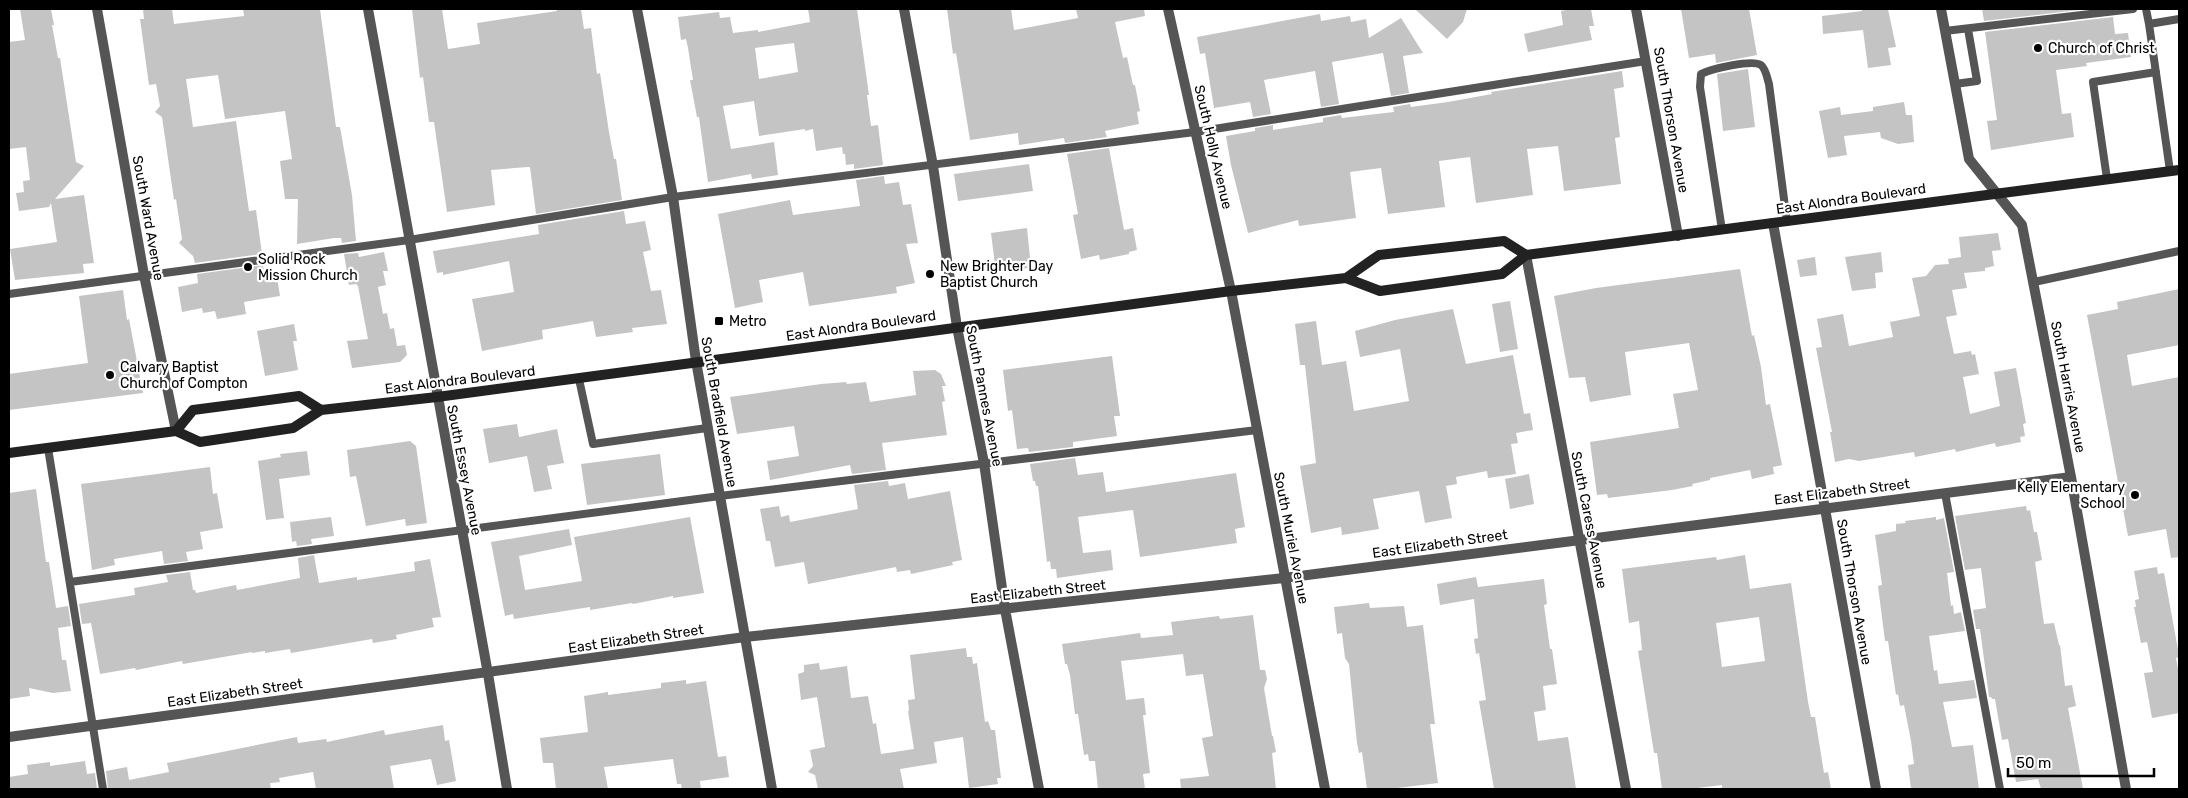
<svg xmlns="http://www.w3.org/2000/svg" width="2188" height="798" font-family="Rubik,sans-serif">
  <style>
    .building { fill: #c4c4c4; fill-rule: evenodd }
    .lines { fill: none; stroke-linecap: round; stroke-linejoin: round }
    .service { stroke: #555; stroke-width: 8 }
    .minor { stroke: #555; stroke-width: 10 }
    .secondary { stroke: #222; stroke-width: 10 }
    .poi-dot { fill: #000; stroke: #fff; stroke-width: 2 }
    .labels { text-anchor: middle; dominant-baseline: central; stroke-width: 4.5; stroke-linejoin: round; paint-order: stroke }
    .poi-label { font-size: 14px; fill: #000; stroke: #fff; text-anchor: start }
    .street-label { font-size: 14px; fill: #000; stroke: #fff }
  </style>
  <rect width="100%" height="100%" fill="#fff"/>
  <path class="building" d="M20,9H51L54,25H52L58,58H60L76,162L84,166L55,199L84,195L94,263L83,264L84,273L15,280L10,249L57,242L51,203L49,207L19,211L16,193L24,192L23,181L30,180L26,147L9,149V42L25,40Z
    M143,9H172L174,24L244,16L243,9H320L336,127H340L352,195L356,241L342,243L341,238H334L297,244L298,199H285L280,161L292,159L285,111L225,119L218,75L186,79L193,127L236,121L249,211L256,210L262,254L195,263L193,256L179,243L182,239L176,199L174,200L162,117L155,112L160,106L156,84L149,85L140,19H144Z
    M412,9H442L448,49L480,44L477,23L557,11L556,9H581L584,29L591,28L597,74L600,73L609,132L614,159H616L622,200L536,214L530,167H528L491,170L495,205L447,212L434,122H429L423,77L420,78Z
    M808,9H857L869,95H867L871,126L878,125L883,165L854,169V164L846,165L845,154H843L842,147L816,151L813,129L805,131V129L759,136L754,101L723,106L731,149L774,142L778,175L752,179L751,174L708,182L699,117H697L690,80H693L688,48L686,39L681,40L678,17L719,12L720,18L730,17L733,33L758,30V32L810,22ZM794,43L798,72L759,79L755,48Z
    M947,9H1011L1014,30L1078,18L1076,9H1144L1145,16L1115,22L1123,58L1127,57L1133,85H1135L1140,111L1137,112L1139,124L1105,131L1107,137L1065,143L1064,138L1019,145L1018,133L970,140L956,53L953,54Z
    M1415,9H1467L1463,22L1447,39Z
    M1571,9H1591L1594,26H1589L1592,40L1528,52L1524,34L1563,25L1561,11Z
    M1681,9H1749L1757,55L1716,63L1715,54L1689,58Z
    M1862,9H1888L1896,47L1888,48L1891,65L1868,68L1863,30L1823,34L1822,16L1862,11Z
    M1982,9H2087L1984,21Z
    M1320,14L1321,21L1350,16L1351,22L1366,19L1369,38L1401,18L1423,53L1403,56L1409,93L1391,96L1383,53L1332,62L1339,104L1321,107L1315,71L1264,80L1271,114L1253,117L1250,102L1214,108L1205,53L1200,54L1197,37Z
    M2113,17L2115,34L2128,33L2131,57L2086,63L2087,66L2056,70L2062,114L2071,113L2074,137L1991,150L1987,121L1997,120L1985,32Z
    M1748,69L1755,127L1723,131L1717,74Z
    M1622,71L1624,87L1614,89L1620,137L1615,138L1621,184L1564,191L1558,146L1527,149L1533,195L1476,203L1470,157L1439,161L1445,207L1388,214L1381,168L1350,172L1356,218L1299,226L1298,220L1248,233L1231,165L1226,136L1255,131V128L1273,125V130L1323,122V118L1341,115L1342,118L1394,112L1393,107L1410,104L1411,107L1448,102L1492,94L1491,92Z
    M1904,102L1906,115H1912L1914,142L1898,144L1881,138L1880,132L1844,136L1847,155L1828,158L1819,111L1840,107L1841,115L1873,111V107Z
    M1109,148L1124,230L1133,228L1137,250L1129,252V254L1100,260L1099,255L1081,259L1073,215L1078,214L1067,154Z
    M1029,164L1033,191L958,201L954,174Z
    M884,176L885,184L899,182L903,205L911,204L918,243L906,244L915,283L896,287L897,293L809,306L803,272L759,280L763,302L735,308L718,214L790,200L793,215L860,206L856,180Z
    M624,211L626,224L645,221L651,250L643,252L651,291L661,290L667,324L632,328L633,332L596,337L593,321L542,330L543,339L482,351L472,299L514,292L509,261L443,275V272L437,273L433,251L539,234L538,225Z
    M1027,228L1031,267L1019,270L995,265L991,233Z
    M1998,233L2001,250L1992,251L1994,266L1985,268V271L1964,273L1967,288L1952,290L1957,315L1946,317L1954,354L1971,351L1972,355L1975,354L1979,374L1963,377L1970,414L2000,406L1994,372L2016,368L2026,423L2023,424L2025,436L2020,437L2021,442L1996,447L1995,443L1956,452L1955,449L1915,457L1914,452L1859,461L1849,459L1835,462L1830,432H1832L1816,348L1822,347L1817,319L1843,314L1849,346L1893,337L1890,322L1920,316L1912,278L1926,276L1935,265L1949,264L1948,259L1961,257L1959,237Z
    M384,252L388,271H383L386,285L378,287L383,314L387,313L390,329L394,328L397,346L405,345L407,355L400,362L352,368L347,341L368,339L358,286L356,284L349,285L344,254L358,253L359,257Z
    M1881,252L1883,272L1875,273L1876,288L1852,291L1845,257Z
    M1815,257L1817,275L1800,277L1797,260Z
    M263,265L264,273L276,271L280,296L244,302L246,314L217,319L215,311L203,313L202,308L182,312L178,287L198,283L197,274Z
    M1740,269L1752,336L1754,335L1761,367L1766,405L1770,404L1782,465L1773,467L1774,474L1752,479L1750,470L1710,478V480L1692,484L1693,486L1672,490L1608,498L1607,494L1597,495L1590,442L1679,428L1673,394L1698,390L1689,343L1625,352L1631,395L1590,402L1585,377L1569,378L1554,296L1596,288Z
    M2179,289V345L2127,355L2132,386L2179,377V557L2171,558L2166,529L2128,536L2087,315L2118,309L2117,302Z
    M123,290L127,320L129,319L143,393L9,410V374L88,363L79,296Z
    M1510,301L1518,349L1500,352L1492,304Z
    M1453,309L1466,364L1513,355L1524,414L1530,413L1533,430L1516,433L1518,443L1511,444L1516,474L1488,478L1487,471L1456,477L1457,484L1446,486L1452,518L1425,523L1419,491L1373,499L1379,529L1342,535L1341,527L1311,533L1300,466L1316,463L1305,365H1300L1295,324L1316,321L1322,365L1346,361L1354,411L1409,401L1400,349L1360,357L1355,331L1395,320Z
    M294,324L297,341H293L298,370L265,376L257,331Z
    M1112,356L1120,416H1114L1117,436L1073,442V447L1029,452L1028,448L1017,449L1012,410L1008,411L1003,370Z
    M935,370L941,374L946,386H942L945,401L942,402L947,435L882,443L886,470L852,474L850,465L770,480L767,461L799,456L794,426L737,434L730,397L821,384L846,382L847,384L866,382L870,402L916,395L913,371Z
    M517,424L519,437L557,429L564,463L547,466L552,489L534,492L527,456L489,463L483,429Z
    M410,441L416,446L427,523L406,526L405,519L366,526L356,476L350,477L347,450Z
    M307,451L310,475L279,479L284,518L266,520L258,461L281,457L280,454Z
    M660,454L665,495L587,505L581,464Z
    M1075,458L1078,475L1103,472L1106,492L1236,473L1245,527L1235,529L1237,543L1140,557L1133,510L1078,517L1083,553L1111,550L1113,570L1057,578L1056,569H1051L1050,561L1047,562L1038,486H1036L1035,481H1033L1030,464Z
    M210,467L213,494L217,493L223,528L200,532L203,549L186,552L188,561L164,564L162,551L114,559L115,565L92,570L81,484Z
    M1529,474L1534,504L1510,509L1505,479Z
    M888,481L889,486L905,483L908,499L950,491L962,560L952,562L953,565L911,574L910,570L897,572L896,567L808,584L804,562L775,567L770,541H766L760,509L779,506L781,517L789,515L790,522L858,509L854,485Z
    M36,489L46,562H49L56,608L68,606L71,626L58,628L62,660H66L71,691L53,693L29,688L30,696L9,699V493Z
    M2026,506L2027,511L2030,510L2034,532H2037L2042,560L2035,562L2044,624L2054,623L2059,645H2060L2065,686L2072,685L2076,706L2068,708L2083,789H2041L2038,779L2016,782L2008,739L2002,740L1995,699H1992L1991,697H1989L1980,629H1976L1973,610L1986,608L1981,568L1965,570L1955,516Z
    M331,517L334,536L311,539L312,544L297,546L296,541L292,542L290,522Z
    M690,517L704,593L673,598V596L633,604L632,603L590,610V607L514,619L513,614L505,616L491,542L569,529L572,545L519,556L525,590L582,581L574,537Z
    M1936,517V520L1944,518L1954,572L1947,573L1951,606L1953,605L1954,614L1961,612L1965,631L1929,636L1934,671L1937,670L1939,684L1974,680L1977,698L1943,702L1952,747L1973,745L1979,789H1911L1908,765L1914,764L1911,741L1904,705L1900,706L1898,694L1896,695L1888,641H1885L1878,586L1882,585L1875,535L1896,531V524L1906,523L1905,521Z
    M314,555L319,583L357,577V580L415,571L414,562L430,559L441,617L432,618L434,627L396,635L397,639L373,643L372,639L291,653L290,649L265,653V651L252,653V652L183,664L182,661L136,670L135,668L100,674L91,623L82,624L79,604L135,595L134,588L168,582L166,575L190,572L193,590H195L196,593L236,585L237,590L300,578L298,558Z
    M1745,555L1750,589L1791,583L1808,702L1811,717H1815L1824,773L1828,772L1831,789H1722V785L1689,789H1662L1657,753H1654L1638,651L1642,650L1639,621L1629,623L1622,569L1716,557L1717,560ZM1759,617L1765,661L1722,667L1716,623Z
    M2157,567L2158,574L2164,573L2179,655V657L2176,658L2179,675V713L2152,718L2144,673L2153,672L2147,642L2141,643L2134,607H2136L2135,600L2139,599L2134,571Z
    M1476,577L1478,587L1544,579L1547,604L1544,605L1550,649H1552L1557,684L1543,686L1546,710L1534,712L1538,741L1568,737L1576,789H1494L1479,701L1486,700L1479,653L1476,654L1474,639L1478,638L1474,599L1440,605L1437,584Z
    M1369,603L1370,608L1404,606L1407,627L1423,625L1435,724H1430L1438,783L1389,789H1367L1362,752L1359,753L1357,743L1349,664L1345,658L1342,633L1337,634L1334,607Z
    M1253,615L1260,670H1265L1267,679L1264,688L1272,736H1273L1276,752L1272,753L1276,789H1181L1180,779L1209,776L1202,738L1213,736L1203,674L1186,676L1183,654L1121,661L1126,700L1144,698L1146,715H1143L1150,773L1143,774L1145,789H1098L1095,761H1089L1088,754L1084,755L1078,714H1075L1070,675L1067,664H1065L1062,644L1140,633L1141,638L1173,635L1171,622L1219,616L1220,619Z
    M966,648L967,657H972L973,664L977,663L985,722L988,721L991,730H995L1001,778H997L998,784L969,788L963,737L934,742L937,763L900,769L904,789H818L815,775L808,772L813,766L810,750L825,747L817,697L801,700L798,674L804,672V665L819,663L820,670L847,666L851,698L868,696L873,724L876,723L881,754L914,749L908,711H909L908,700L915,699L910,655Z
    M686,680V684L706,681L718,757L726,756L729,777L700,781L701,789H682L681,784H677L673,759L604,767L608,789H556L553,763H543L540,738L588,732L584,696L608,692V695L661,688V683Z
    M443,725L445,741L449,740L456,781L437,785L431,759L390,766L394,789H316L313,772L279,778L280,782L270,783L271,789H108L106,771L127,767L129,780L169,772L167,763L297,737L298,743L326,739L327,742L384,730L385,735Z
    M85,761L87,774L95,773L97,789H9V777L28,774L27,765L50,762V766Z"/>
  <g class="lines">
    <path class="service" d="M2146,9L2149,24
      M1945,31L2133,9
      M1955,84L1977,81L1968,29
      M2170,171L2149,24L2179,19
      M2107,179L2093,82L2156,72
      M1722,230L1700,87L1701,74C1711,69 1752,59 1761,65C1766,69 1767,78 1769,84L1787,222
      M2034,282L2179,251
      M9,294L409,240L673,197L1195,132L1646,61
      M579,379L593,444L707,428
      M48,448L103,789
      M1945,493L2000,789
      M70,582L720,496L1257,430"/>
    <path class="minor" d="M97,9L144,275L176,431
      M368,9L488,674L507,789
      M637,9L673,197L696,361L772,789
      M904,9L933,166L957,327L984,463L1005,609L1039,789
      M1168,9L1231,291L1325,789
      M1636,9L1678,236
      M1941,9L1969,159L2022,225L2071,477L2126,789
      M1773,223L1876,789
      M1526,255L1626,789
      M9,737L745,637L1284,578L2071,477"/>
    <path class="secondary" d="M1346,278L1380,291L1502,274L1526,255L2179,170
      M176,431L193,410L299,396L321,410
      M9,453L176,431L200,442L293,428L321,410L437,397L1231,291L1346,278L1379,255L1504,241L1526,255"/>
  </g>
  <g class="poi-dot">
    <circle cx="2038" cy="48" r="5"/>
    <circle cx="248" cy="267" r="5"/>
    <circle cx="930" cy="274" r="5"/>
    <rect x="714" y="316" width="10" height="10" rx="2.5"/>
    <circle cx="110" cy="375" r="5"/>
    <circle cx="2135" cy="495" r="5"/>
  </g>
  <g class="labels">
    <g class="poi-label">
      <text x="2048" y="48">Church of Christ</text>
      <text x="258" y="259">Solid Rock<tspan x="258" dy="16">Mission Church</tspan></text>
      <text x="940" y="266">New Brighter Day<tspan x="940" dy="16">Baptist Church</tspan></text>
      <text x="729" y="321">Metro</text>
      <text x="120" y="367">Calvary Baptist<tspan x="120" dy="16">Church of Compton</tspan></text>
      <text x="2125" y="487" text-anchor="end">Kelly Elementary<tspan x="2125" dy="16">School</tspan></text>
    </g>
    <g class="street-label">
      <text transform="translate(1671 120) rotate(80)">South Thorson Avenue</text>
      <text transform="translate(1213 147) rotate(77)">South Holly Avenue</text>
      <text transform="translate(1851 199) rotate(-8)">East Alondra Boulevard</text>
      <text transform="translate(148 218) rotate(80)">South Ward Avenue</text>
      <text transform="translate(861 326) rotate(-8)">East Alondra Boulevard</text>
      <text transform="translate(460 380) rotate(-7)">East Alondra Boulevard</text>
      <text transform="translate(2068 387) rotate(79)">South Harris Avenue</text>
      <text transform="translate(984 396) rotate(79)">South Pannes Avenue</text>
      <text transform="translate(719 412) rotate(80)">South Bradfield Avenue</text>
      <text transform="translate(464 470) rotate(79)">South Essey Avenue</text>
      <text transform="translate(1842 492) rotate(-7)">East Elizabeth Street</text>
      <text transform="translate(1589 520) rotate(79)">South Caress Avenue</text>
      <text transform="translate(1291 538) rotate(79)">South Muriel Avenue</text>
      <text transform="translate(1440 544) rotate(-8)">East Elizabeth Street</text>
      <text transform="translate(1038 592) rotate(-6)">East Elizabeth Street</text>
      <text transform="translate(1854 592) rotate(80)">South Thorson Avenue</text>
      <text transform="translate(636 639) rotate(-8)">East Elizabeth Street</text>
      <text transform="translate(235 693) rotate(-8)">East Elizabeth Street</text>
    </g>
  </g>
  <rect width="2188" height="798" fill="none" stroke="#000000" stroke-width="20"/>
  <path d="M2008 768v8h146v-8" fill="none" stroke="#000000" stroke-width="2.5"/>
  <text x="2016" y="768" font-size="15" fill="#000000" stroke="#ffffff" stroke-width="4" paint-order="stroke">50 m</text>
</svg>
